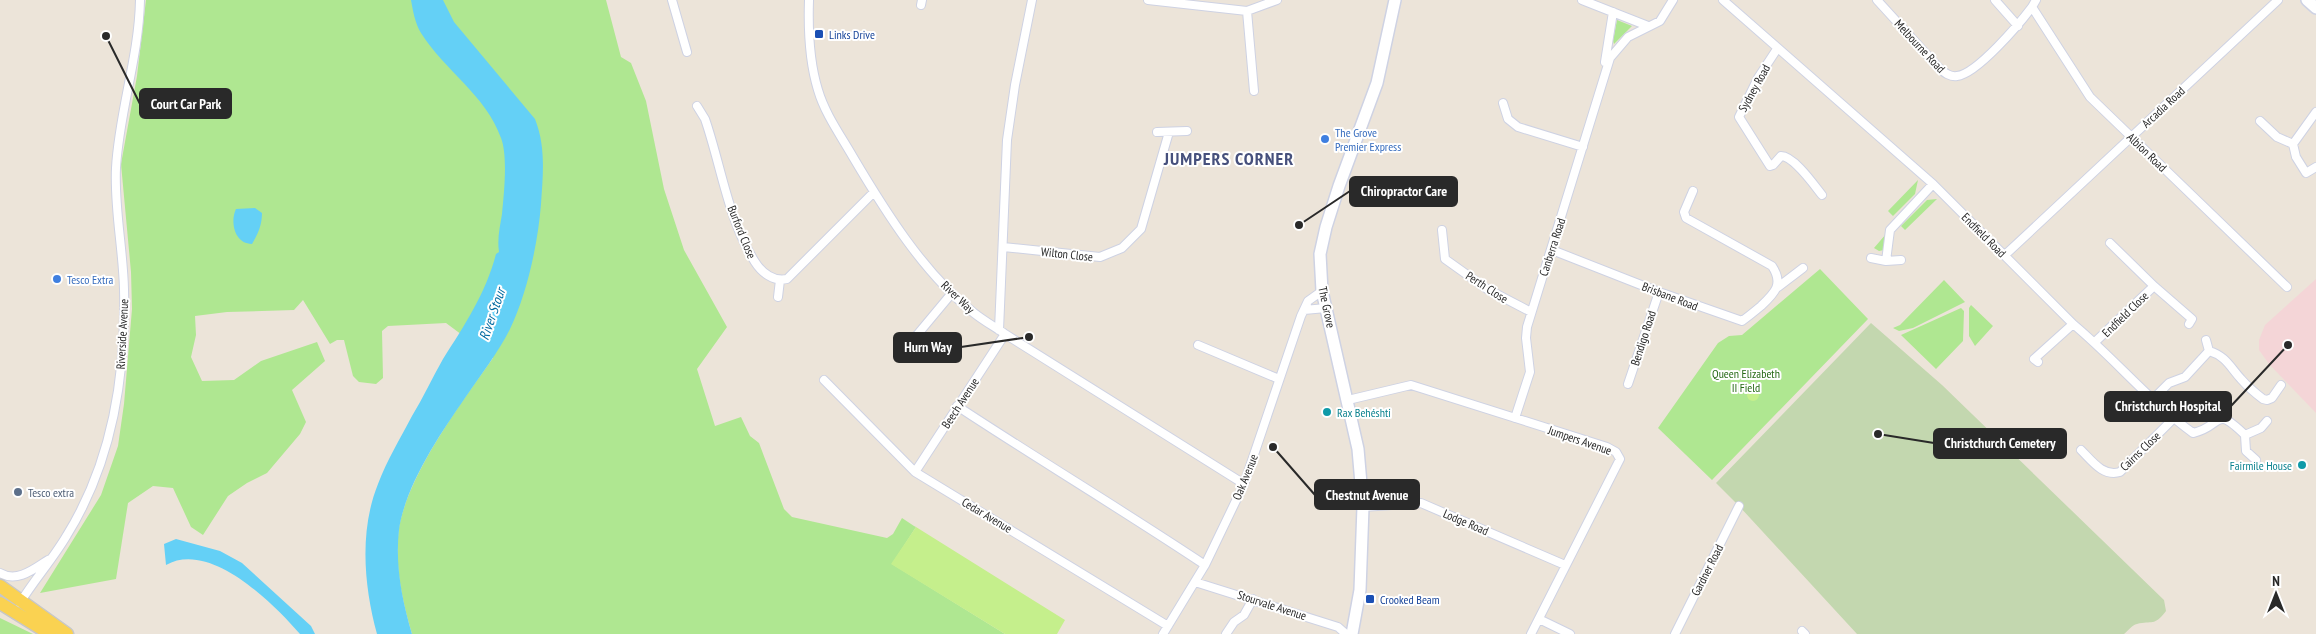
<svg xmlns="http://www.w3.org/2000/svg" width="2316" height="634" font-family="'PT Sans Narrow',sans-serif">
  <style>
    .medical { fill: #f4d5d7 }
    .green { fill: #afe791 }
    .cemetery { fill: #c3d7af }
    .pitch { fill: #c5ef8c }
    .water { fill: #64d0f6 }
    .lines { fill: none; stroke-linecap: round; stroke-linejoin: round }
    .street-casing { stroke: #ced2e3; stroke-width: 10 }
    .secondary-casing { stroke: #ced2e3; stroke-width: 14 }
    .primary-casing { stroke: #c7c7c7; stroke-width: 15 }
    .street { stroke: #fff; stroke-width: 8 }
    .secondary { stroke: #fff; stroke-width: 11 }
    .primary { stroke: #fad251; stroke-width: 12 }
    .transit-dot { fill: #1a4fb4; stroke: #fff; stroke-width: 2 }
    .shop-dot { fill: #3f7fe0; stroke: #fff; stroke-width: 2 }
    .culture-dot { fill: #0f9aa8; stroke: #fff; stroke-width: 2 }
    .service-dot { fill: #5c6f8a; stroke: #fff; stroke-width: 2 }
    .labels { text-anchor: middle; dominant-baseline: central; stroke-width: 4; stroke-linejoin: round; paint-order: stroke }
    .transit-label { font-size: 12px; fill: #164399; stroke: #fff; text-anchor: start }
    .street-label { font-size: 12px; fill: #292929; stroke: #fff }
    .shop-label { font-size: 12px; fill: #366cbe; stroke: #fff; text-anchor: start }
    .park-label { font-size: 12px; fill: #266a15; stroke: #fff }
    .culture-label { font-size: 12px; fill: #0d838f; stroke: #fff; text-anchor: start }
    .service-label { font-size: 12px; fill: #4e5e75; stroke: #fff; text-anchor: start }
    .water-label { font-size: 14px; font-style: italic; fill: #046ba1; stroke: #fff }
    .district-label { font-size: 18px; font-weight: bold; letter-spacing: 1px; fill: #46507c; stroke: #fff }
    .leader { fill: none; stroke: #292929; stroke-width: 2 }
    .callout-dot { fill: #292929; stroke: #fff; stroke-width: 2 }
    .callout { fill: #292929; stroke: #292929; stroke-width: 2 }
    .callout-label { font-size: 14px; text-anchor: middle; font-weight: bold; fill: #fff }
  </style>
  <rect width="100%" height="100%" fill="#ece4d9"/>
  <path class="medical" d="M2316,279V413L2269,364L2259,350V340L2265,325Z"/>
  <path class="green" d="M146,0H606L621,57L631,63L646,101L664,189L684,250L727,327L697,369L715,426L741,417L750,436L759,443L784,509L792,517L887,538L893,534L902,518L914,526L916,527L892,564L1005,634H412C402,600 394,564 399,528C408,474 461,403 493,358L446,323L388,326L382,331L383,378L376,384L359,382L353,376L344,340H337L330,344L303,300L294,310L227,312L195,316L196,335L191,357L202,381L234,380L261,361L317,342L325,361L292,390L306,422L300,434L267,473L247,483L228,496L203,535L191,527L173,488L153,486L128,503L116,579L40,593L101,495L118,446L124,404L132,309L131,272L121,164L137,76Z
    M1617,20L1632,26L1614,44L1613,41Z
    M1918,180L1915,194L1893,216L1888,211Z
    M1937,199L1905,230L1901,226L1927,200Z
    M1886,234L1884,250L1879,251L1874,248Z
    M1820,269L1868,319L1712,480L1658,428L1718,343L1729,336L1742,335Z
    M1944,280L1965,302L1913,328L1899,331L1893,328L1900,325Z
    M1971,305L1993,326L1975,346L1969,336V308Z
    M1961,308L1964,311L1963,341L1936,369L1901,335Z
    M0,618L33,634H0Z"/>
  <path class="cemetery" d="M1871,323L1942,385L2164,600L2166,611C2154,627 2152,620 2137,624C2132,625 2128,631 2124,634H1857L1739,506L1716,483Z"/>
  <path class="pitch" d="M1747 395a6 6 0 1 1 12 0a6 6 0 1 1-12 0Z
    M916,527L1065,620L1057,634H1005L891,564Z"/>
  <path class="water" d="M411,0H443L454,22L535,119C546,147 543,174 541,204C538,243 527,294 510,329C498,353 480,376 465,398C440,434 405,486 399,530C395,565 402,600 412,634H377C364,586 359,531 378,484C387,460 400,439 412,416C423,398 432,378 443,359C464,326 486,293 496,254L499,252C497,238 500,227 502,214C504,194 508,156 501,138C486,95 444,70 421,33C415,23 413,11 411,0Z
    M255,208L262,213C262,225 258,234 252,244C234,244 230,221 236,209Z
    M176,539L220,551L242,563L311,626L315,634H300C273,603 210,540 166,565L164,544Z"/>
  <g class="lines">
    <defs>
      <path id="street" d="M672,0L687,52
        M809,0C808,30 809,61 818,90C825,114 841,136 853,157C885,211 924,274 974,313C984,321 995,327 1005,334L1244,484
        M1148,0L1247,11L1277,0
        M1582,0L1648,26
        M1723,0L1933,184L2073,324C2114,358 2149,401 2193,433C2224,426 2213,404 2245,435L2246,451L2256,460
        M1877,0L1940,69C1945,73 1950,77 1957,76C1977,74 2020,23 2032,7
        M1995,0L2018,26
        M2036,0L2032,7L2090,97L2287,287
        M921,5L922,0
        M1247,11L1254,91
        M1777,49L1758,78L1739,117L1770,166L1773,165L1781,156C1794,156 1814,185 1822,195
        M1605,62L1613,12
        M1503,103L1508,119L1518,127L1583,147
        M697,106L705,119C721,165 728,220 755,262C762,273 774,282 787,279L874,192
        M2260,121L2277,137L2293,144
        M1157,132L1187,131
        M2316,167L2306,173L2296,157L2293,144L2316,112
        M1442,230L1445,259L1487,289L1531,312
        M2110,243L2154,286
        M1003,247L1100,257L1122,248L1141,229L1169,132
        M1552,250L1659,292L1742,321C1749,316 1755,311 1761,306C1775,293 1784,284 1772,266L1686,218L1684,212L1693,191
        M2005,255L2278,0
        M1871,258L1886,261L1890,230L1933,184
        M1886,261L1901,260
        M1778,287L1803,268
        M778,297L780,280
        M1304,310L1326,308
        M999,330L1007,140L1015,85L1032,0
        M2206,340L2209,351
        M2095,342L2154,286L2192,319L2189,324
        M1198,345L1279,379
        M907,347L952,293
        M2038,362L2034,359L2073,324
        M824,380L915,472L1168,626
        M1628,384L1659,292
        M2153,399L2169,383L2185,377L2209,351C2226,356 2230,367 2241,379C2248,387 2255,393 2263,399L2267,400L2272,398L2281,385
        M1348,400L1411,385L1607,447L1616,452L1620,459L1531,634
        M957,406C1039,460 1124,511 1205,565
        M1515,418L1530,372L1526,338L1527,327L1610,58L1628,37L1660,21L1673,0
        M2245,435L2261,428L2267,421
        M2081,450C2092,461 2103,477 2120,472L2174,418
        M915,472L1005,334
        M1363,507L1421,503L1565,565
        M0,573C17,583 34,569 48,560
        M1195,582L1338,627L1346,634
        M20,603C34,580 53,559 67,535C113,461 126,374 124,289C123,248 114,208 116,168C119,112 139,57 140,0
        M1539,619L1570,634
        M1802,631L1805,634
        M1163,634L1205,565L1244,484L1301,316L1308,301L1322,291
        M1226,634L1234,622L1244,615L1253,599
        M1675,634L1739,506"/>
      <path id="secondary" d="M2307,0L2316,8
        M1352,634L1360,590L1363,507L1358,449L1322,291L1320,254L1326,227L1339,186L1377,83L1395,0"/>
      <path id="primary" d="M0,586L67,634
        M0,603L50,634"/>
    </defs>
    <use href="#street" class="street-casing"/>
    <use href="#secondary" class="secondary-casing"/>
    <use href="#primary" class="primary-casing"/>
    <use href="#street" class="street"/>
    <use href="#secondary" class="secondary"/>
    <use href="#primary" class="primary"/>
  </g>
  <g class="transit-dot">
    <rect x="814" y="29" width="10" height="10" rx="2.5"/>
    <rect x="1365" y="594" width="10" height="10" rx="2.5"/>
  </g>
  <g class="shop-dot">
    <circle cx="1325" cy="139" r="5"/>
    <circle cx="57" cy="279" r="5"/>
  </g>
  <g class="culture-dot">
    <circle cx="1327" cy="412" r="5"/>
    <circle cx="2302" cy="465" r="5"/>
  </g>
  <circle class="service-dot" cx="18" cy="492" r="5"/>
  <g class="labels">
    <g class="transit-label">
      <text x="829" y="34">Links Drive</text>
      <text x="1380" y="599">Crooked Beam</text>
    </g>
    <g class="street-label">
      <text transform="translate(1920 46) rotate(47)">Melbourne Road</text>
      <text transform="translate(1754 88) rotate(-61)">Sydney Road</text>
      <text transform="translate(2163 107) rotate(-43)">Arcadia Road</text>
      <text transform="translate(2147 152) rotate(44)">Albion Road</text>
      <text transform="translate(742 232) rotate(68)">Burford Close</text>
      <text transform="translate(1984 235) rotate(45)">Endfield Road</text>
      <text transform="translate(1552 247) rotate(-72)">Canberra Road</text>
      <text transform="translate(1067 254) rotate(6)">Wilton Close</text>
      <text transform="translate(1487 287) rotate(33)">Perth Close</text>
      <text transform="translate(1670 296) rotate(21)">Brisbane Road</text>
      <text transform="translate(958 297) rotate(44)">River Way</text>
      <text transform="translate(1327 307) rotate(78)">The Grove</text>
      <text transform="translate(2125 314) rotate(-44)">Endfield Close</text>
      <text transform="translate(122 334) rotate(-87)">Riverside Avenue</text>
      <text transform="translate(1643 338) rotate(-72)">Bendigo Road</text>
      <text transform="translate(960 403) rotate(-57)">Beech Avenue</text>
      <text transform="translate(1580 440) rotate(19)">Jumpers Avenue</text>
      <text transform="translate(2140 451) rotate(-44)">Cairns Close</text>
      <text transform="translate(1245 477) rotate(-68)">Oak Avenue</text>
      <text transform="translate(987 515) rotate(31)">Cedar Avenue</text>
      <text transform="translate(1466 522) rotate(23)">Lodge Road</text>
      <text transform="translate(1707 570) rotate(-63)">Gardner Road</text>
      <text transform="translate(1272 605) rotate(18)">Stourvale Avenue</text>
    </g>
    <g class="shop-label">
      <text x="1335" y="132">The Grove<tspan x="1335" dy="14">Premier Express</tspan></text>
      <text x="67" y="279">Tesco Extra</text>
    </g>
    <g class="park-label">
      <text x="1746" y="373">Queen Elizabeth<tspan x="1746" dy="14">II Field</tspan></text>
    </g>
    <g class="culture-label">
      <text x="1337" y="412">Rax Behéshti</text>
      <text x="2292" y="465" text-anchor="end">Fairmile House</text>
    </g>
    <g class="service-label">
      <text x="28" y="492">Tesco extra</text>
    </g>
    <g class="water-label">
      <text transform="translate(492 314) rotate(-71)">River Stour</text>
    </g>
    <g class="district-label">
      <text x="1229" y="158">JUMPERS CORNER</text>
    </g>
  </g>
  <path class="leader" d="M106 36L140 104M1299 225L1350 191M1029 337L961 347M2288 345L2231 406M1878 434L1934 443M1273 447L1315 495"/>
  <g class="callout-dot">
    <circle cx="106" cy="36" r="5"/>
    <circle cx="1299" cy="225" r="5"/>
    <circle cx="1029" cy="337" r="5"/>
    <circle cx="2288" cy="345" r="5"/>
    <circle cx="1878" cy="434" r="5"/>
    <circle cx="1273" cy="447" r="5"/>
  </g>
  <g class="callout">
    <rect x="140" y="89" width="91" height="29" rx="5"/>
    <rect x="1350" y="177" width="107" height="29" rx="5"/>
    <rect x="894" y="333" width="67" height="29" rx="5"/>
    <rect x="2105" y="392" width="126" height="29" rx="5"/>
    <rect x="1934" y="429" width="132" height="29" rx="5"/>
    <rect x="1315" y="480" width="104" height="29" rx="5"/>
  </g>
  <g class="callout-label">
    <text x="186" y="109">Court Car Park</text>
    <text x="1404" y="196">Chiropractor Care</text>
    <text x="928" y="352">Hurn Way</text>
    <text x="2168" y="411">Christchurch Hospital</text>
    <text x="2000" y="448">Christchurch Cemetery</text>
    <text x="1367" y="500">Chestnut Avenue</text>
  </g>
  <g transform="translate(2276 594)" stroke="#ffffff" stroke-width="4" paint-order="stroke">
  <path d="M0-4L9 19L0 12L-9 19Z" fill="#292929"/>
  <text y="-8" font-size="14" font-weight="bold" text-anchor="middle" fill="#292929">N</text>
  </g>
</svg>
